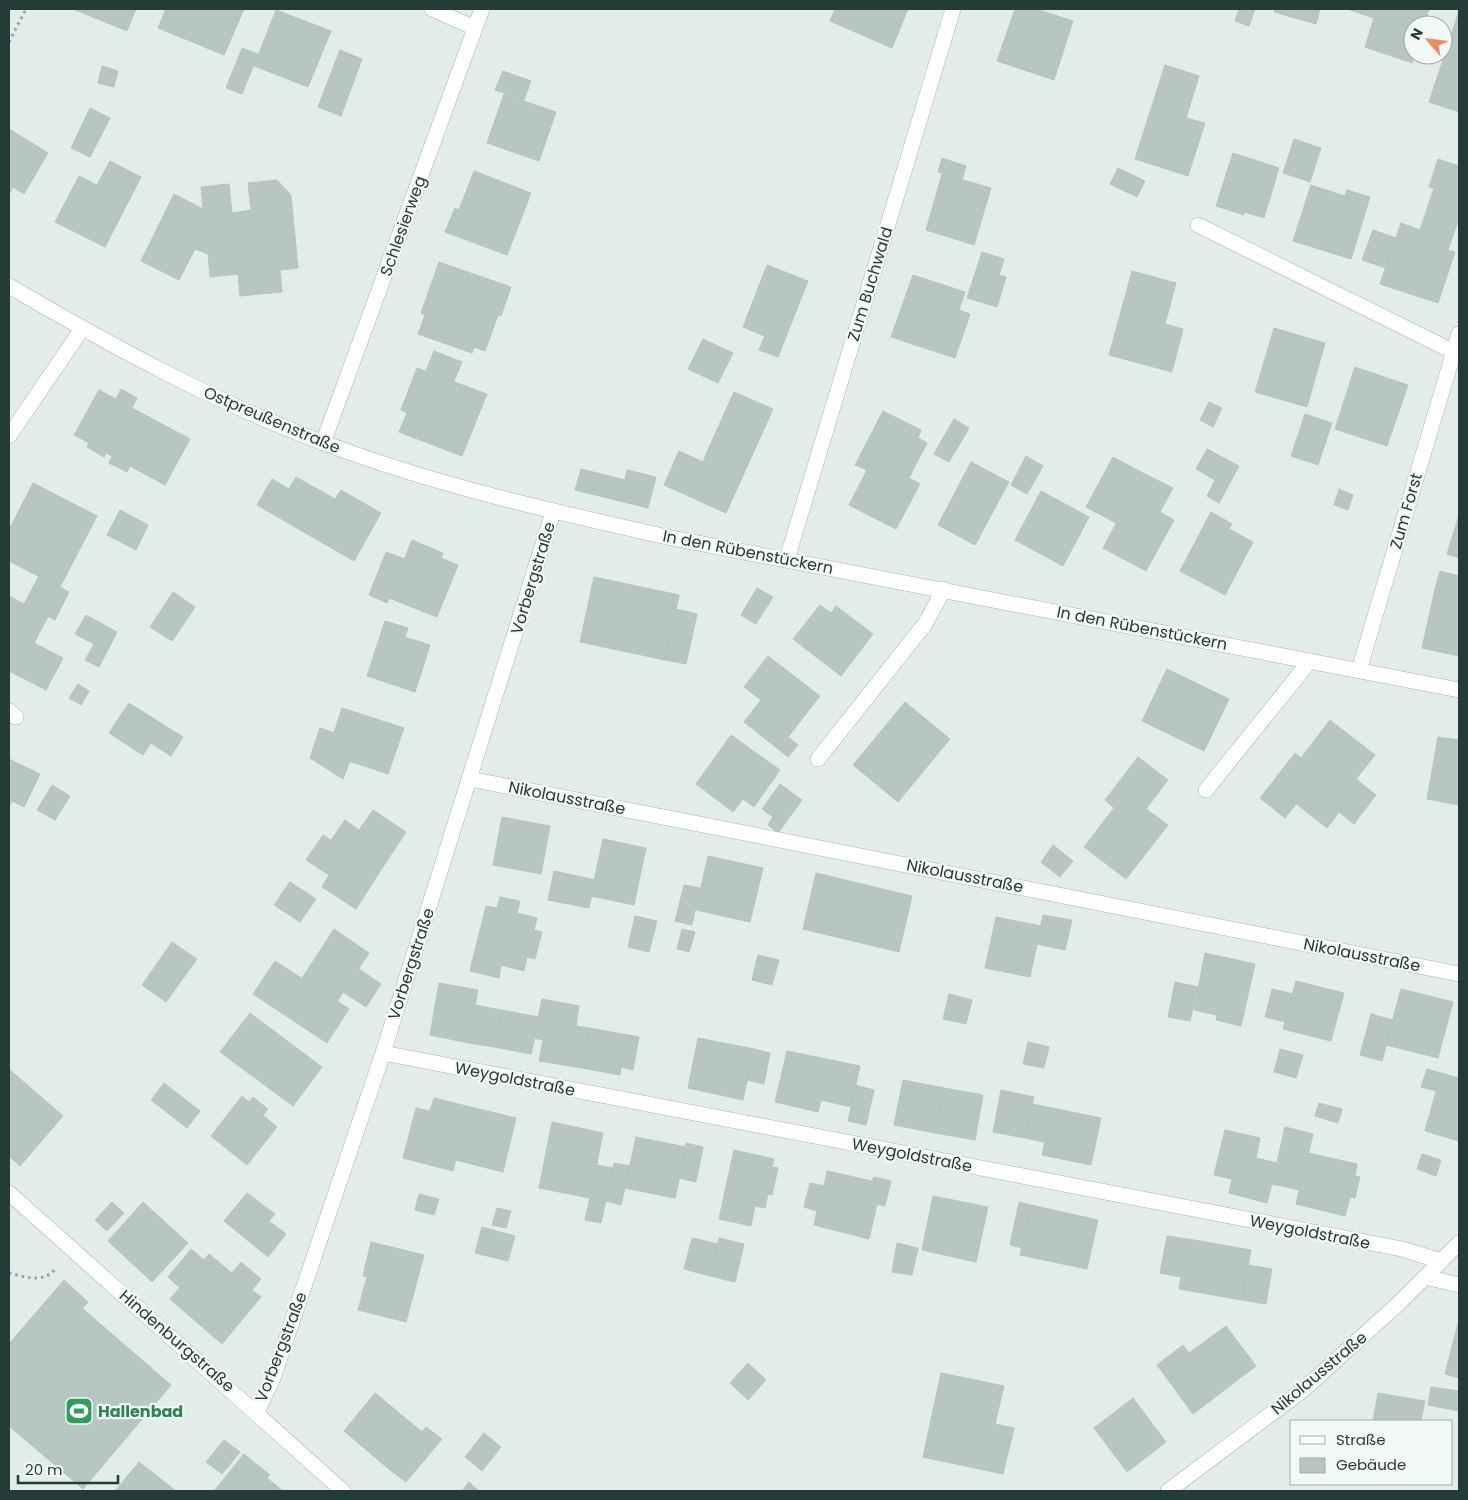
<svg xmlns="http://www.w3.org/2000/svg" width="1468" height="1500" font-family="Poppins,sans-serif">
  <style>
    .building { fill: #b7c6c1; stroke: #b5c5bf }
    .lines { fill: none; stroke-linecap: round; stroke-linejoin: round }
    .service-casing { stroke: #a5b4af; stroke-width: 16 }
    .minor-casing { stroke: #a5b4af; stroke-width: 16 }
    .path { stroke: #84aea4; stroke-width: 3; stroke-dasharray: 2.5 4; stroke-linecap: butt }
    .service { stroke: #fff; stroke-width: 15 }
    .minor { stroke: #fff; stroke-width: 15 }
    .labels { text-anchor: middle; dominant-baseline: central; stroke-width: 4.5; stroke-linejoin: round; paint-order: stroke }
    .street-label { font-size: 16px; fill: #233c37; stroke: #f2f8f6 }
    .leisure-label { font-size: 16px; font-weight: bold; fill: #27864d; stroke: #f2f8f6; text-anchor: start }
  </style>
  <rect width="100%" height="100%" fill="#e2ece8"/>
  <path class="building" d="M73,9H136L127,31Z
    M166,9H244L224,55L158,28Z
    M835,9H908L892,48L830,21Z
    M1015,9H1036L1073,21L1054,80L997,61Z
    M1239,9H1255L1249,26L1235,21Z
    M1275,9H1320L1316,24L1274,12Z
    M1351,9H1377L1374,18L1350,10Z
    M1377,9H1429L1424,25H1413L1415,55L1412,63L1365,47Z
    M276,10L331,31L308,87L254,66Z
    M1459,11V112L1429,102Z
    M242,48L258,54L242,94L226,88Z
    M340,50L362,59L341,116L318,107Z
    M1165,65L1199,76L1186,118L1205,123L1188,176L1135,159Z
    M102,66L118,71L114,87L98,83Z
    M503,71L531,81L524,100L495,90Z
    M504,94L556,112L539,161L487,143Z
    M90,108L110,118L90,157L71,148Z
    M9,129L48,153L24,194L13,187L9,194Z
    M1294,139L1321,148L1310,182L1283,173Z
    M1233,153L1279,168L1264,218L1245,212L1244,215L1216,206Z
    M942,158L966,166L962,180L938,172Z
    M1438,159L1459,166V218L1448,250L1455,252L1438,303L1380,284L1401,223L1420,230L1434,188L1429,187Z
    M110,161L141,177L105,247L55,222L79,176L97,185Z
    M1118,168L1145,181L1137,197L1110,184Z
    M474,171L531,193L507,255L445,232L455,208L459,210Z
    M942,174L991,188L974,245L926,230Z
    M277,180L291,195L298,268L280,270L282,292L240,296L238,274L210,277L208,254L195,249L179,280L141,261L174,194L203,209L201,187L229,184L232,213L251,210L248,183Z
    M1311,185L1345,196L1347,190L1370,197L1351,259L1293,241Z
    M1373,230L1396,238L1386,268L1362,260Z
    M982,252L1004,259L999,275L1006,277L997,307L967,298Z
    M439,262L511,287L501,316L498,315L485,351L474,347L472,353L418,334L425,315L421,313Z
    M767,265L808,281L778,357L759,350L765,336L743,327Z
    M1132,271L1176,283L1165,324L1183,329L1172,372L1109,355Z
    M913,275L965,292L959,310L970,314L955,358L891,337Z
    M1274,328L1325,343L1307,407L1255,392Z
    M703,339L733,353L718,383L688,369Z
    M434,351L462,362L454,381L426,371Z
    M1355,367L1408,385L1387,446L1335,429Z
    M417,368L487,394L462,456L399,432L407,413L401,410Z
    M121,389L137,398L132,408L190,439L165,485L130,466L127,472L109,463L112,456L106,453L104,457L87,447L89,443L74,435L99,390L116,399Z
    M734,392L773,409L750,460L711,443Z
    M1209,402L1222,408L1213,427L1200,420Z
    M883,411L921,430L918,438L927,443L909,478L920,484L896,529L849,505L867,470L855,465Z
    M1305,414L1332,423L1318,465L1291,456Z
    M954,419L969,428L949,462L934,454Z
    M711,443L750,460L726,513L664,485L679,451L703,462Z
    M1207,449L1239,466L1219,503L1207,496L1215,480L1196,469Z
    M1026,456L1043,466L1027,494L1011,485Z
    M1113,457L1143,473L1116,523L1086,507Z
    M971,462L1009,482L975,545L938,525Z
    M581,469L625,480L620,501L575,490Z
    M627,470L656,477L648,508L620,501Z
    M1143,473L1173,488L1160,512L1174,520L1146,571L1103,548Z
    M296,477L335,499L341,490L381,513L354,561L257,505L272,479L289,489Z
    M33,483L97,516L60,587L9,561V530Z
    M1339,489L1353,495L1348,510L1334,505Z
    M1041,491L1089,517L1063,566L1015,540Z
    M120,510L148,525L136,550L107,535Z
    M1211,512L1232,524L1229,529L1253,542L1225,595L1180,571Z
    M1459,515V558L1447,554Z
    M412,540L443,553L441,558L458,565L437,617L389,598Z
    M386,552L405,559L387,603L369,595Z
    M1440,571L1459,576V595L1435,589Z
    M39,576L69,592L55,620L24,604Z
    M594,577L679,595L665,660L580,642Z
    M757,588L773,597L756,624L741,615Z
    M1435,589L1459,595V656L1422,648Z
    M173,592L195,607L172,641L150,627Z
    M9,596L48,617L34,643L63,658L46,690L9,671Z
    M820,605L831,613L836,606L873,634L841,676L793,639Z
    M676,609L697,614L686,664L665,660Z
    M86,615L117,632L99,667L85,660L94,644L75,634Z
    M385,621L408,628L405,637L430,645L415,692L367,676Z
    M768,656L820,696L788,737L753,710L761,700L744,687Z
    M1167,669L1229,699L1204,751L1142,721Z
    M78,684L89,691L81,705L69,698Z
    M905,702L950,739L898,802L853,765Z
    M129,703L183,737L171,756L151,743L143,755L109,733Z
    M342,708L404,728L388,774L313,749L320,728L334,733Z
    M753,710L798,745L788,757L744,722Z
    M1330,720L1375,755L1356,779L1376,795L1354,824L1339,812L1327,828L1271,784L1295,753L1301,758Z
    M731,735L780,770L754,807L743,799L733,812L696,784Z
    M1438,737L1459,740V805L1427,799Z
    M313,749L350,761L343,779L310,758Z
    M1138,757L1168,780L1146,809L1168,825L1126,879L1084,847L1114,808L1105,800Z
    M9,759L40,774L24,807L12,801L9,807Z
    M780,784L802,800L778,833L768,825L773,817L762,809Z
    M1271,784L1296,804L1285,818L1260,798Z
    M52,785L70,796L55,820L37,810Z
    M373,810L406,832L379,873L331,840L345,820L359,830Z
    M502,817L550,826L541,874L493,865Z
    M323,835L379,873L356,909L322,887L329,875L306,860Z
    M603,839L646,848L634,905L591,896Z
    M1053,845L1073,861L1060,877L1041,862Z
    M708,856L763,868L750,922L696,910Z
    M554,871L595,880L589,908L548,900Z
    M816,873L912,896L899,952L803,929Z
    M290,882L316,899L300,922L274,905Z
    M684,885L700,888L692,925L675,921Z
    M500,897L520,901L517,913L537,918L534,930L542,932L535,959L527,957L524,971L473,958L486,906L497,908Z
    M1043,915L1072,920L1065,950L1037,944Z
    M635,916L657,921L649,952L628,947Z
    M996,917L1041,926L1030,977L985,968Z
    M334,929L369,953L343,992L308,969Z
    M682,929L695,932L689,952L677,949Z
    M172,942L197,959L166,1002L142,985Z
    M1205,953L1255,964L1241,1026L1216,1020L1217,1015L1194,1010Z
    M758,955L779,960L772,985L752,980Z
    M473,958L501,966L499,978L470,971Z
    M275,961L349,1009L327,1043L253,994Z
    M308,969L343,992L337,1002L302,978Z
    M359,969L381,984L366,1007L343,992Z
    M1296,981L1344,993L1331,1041L1283,1029Z
    M1175,982L1198,987L1190,1021L1168,1017Z
    M439,983L478,990L469,1043L430,1035Z
    M1272,989L1293,994L1285,1022L1265,1017Z
    M1401,989L1453,1002L1438,1058L1386,1045Z
    M949,994L972,1000L966,1024L943,1019Z
    M542,999L579,1006L576,1026L589,1028L582,1068L539,1061L543,1040L534,1038Z
    M475,1005L501,1010L494,1047L469,1043Z
    M501,1010L539,1017L531,1054L494,1047Z
    M250,1013L322,1067L293,1106L220,1052Z
    M1371,1014L1393,1020L1382,1061L1360,1055Z
    M589,1028L639,1037L633,1070L621,1067L620,1075L582,1068Z
    M698,1038L754,1049L743,1100L688,1088Z
    M1028,1042L1049,1047L1044,1068L1023,1064Z
    M754,1049L770,1053L764,1084L747,1080Z
    M1280,1049L1303,1055L1296,1078L1274,1072Z
    M787,1051L860,1066L851,1107L821,1100L818,1112L775,1102Z
    M9,1069L63,1116L20,1166L9,1156Z
    M1427,1069L1459,1078V1097L1421,1087Z
    M903,1080L944,1088L935,1133L894,1125Z
    M164,1083L200,1111L187,1128L151,1100Z
    M856,1085L874,1090L866,1125L848,1121Z
    M944,1088L983,1095L975,1140L935,1133Z
    M1001,1090L1034,1097L1025,1138L993,1132Z
    M1436,1091L1459,1097V1141L1425,1131Z
    M242,1096L249,1102L253,1097L268,1109L263,1115L277,1127L247,1165L211,1136Z
    M434,1098L516,1118L503,1172L456,1160L453,1171L403,1158L416,1108L430,1111Z
    M1319,1103L1342,1109L1338,1123L1315,1116Z
    M1032,1104L1052,1108L1044,1142L1025,1138Z
    M1052,1108L1101,1118L1091,1165L1042,1155Z
    M552,1122L603,1133L590,1198L539,1188Z
    M1285,1127L1301,1131L1287,1187L1272,1184Z
    M1225,1130L1260,1138L1256,1158L1277,1163L1267,1203L1229,1193L1232,1179L1214,1175Z
    M1301,1131L1313,1134L1300,1190L1287,1187Z
    M636,1137L686,1147L675,1198L625,1188Z
    M686,1143L703,1147L696,1182L679,1178Z
    M734,1150L774,1159L772,1167L778,1168L772,1195L768,1194L765,1208L755,1206L751,1226L719,1219Z
    M1308,1153L1357,1164L1355,1176L1360,1177L1355,1198L1350,1197L1345,1216L1296,1204Z
    M1422,1154L1441,1160L1436,1176L1417,1169Z
    M614,1163L630,1166L621,1205L606,1201Z
    M597,1165L613,1168L601,1223L585,1220Z
    M827,1171L872,1181L874,1177L891,1181L885,1206L877,1204L869,1239L814,1225L817,1211L804,1207L810,1183L824,1186Z
    M247,1193L275,1214L269,1221L286,1234L268,1257L224,1221Z
    M419,1194L439,1199L434,1215L415,1210Z
    M933,1196L988,1207L976,1262L922,1250Z
    M112,1202L124,1213L107,1231L95,1220Z
    M143,1202L188,1243L152,1282L108,1241Z
    M1019,1202L1031,1205L1022,1248L1010,1245Z
    M1031,1205L1098,1220L1087,1269L1020,1255Z
    M497,1208L511,1211L506,1228L492,1225Z
    M482,1227L515,1236L508,1261L475,1253Z
    M1167,1236L1188,1239L1181,1277L1160,1273Z
    M692,1238L718,1244L710,1276L684,1269Z
    M719,1238L744,1244L735,1282L710,1276Z
    M1188,1239L1251,1250L1242,1300L1179,1289Z
    M371,1242L424,1255L406,1322L358,1310L367,1277L363,1276Z
    M897,1243L918,1248L912,1275L892,1272Z
    M191,1249L204,1260L180,1288L168,1277Z
    M209,1254L232,1273L241,1262L261,1279L252,1290L261,1297L222,1344L170,1299Z
    M1248,1265L1272,1269L1266,1304L1242,1300Z
    M64,1280L88,1302L9,1396V1344Z
    M83,1309L171,1385L83,1489L9,1426V1396Z
    M1458,1323H1459V1378L1445,1374Z
    M1226,1326L1256,1366L1193,1414L1157,1365L1183,1345L1189,1353Z
    M748,1363L766,1380L748,1400L730,1383Z
    M941,1373L1004,1386L995,1424L1014,1428L1003,1474L923,1457Z
    M1431,1387L1459,1391V1411L1428,1405Z
    M375,1393L422,1432L390,1470L344,1431Z
    M1378,1393L1425,1401L1421,1421H1373Z
    M1133,1398L1166,1442L1127,1472L1094,1428Z
    M426,1427L442,1439L406,1482L390,1470Z
    M484,1433L501,1447L482,1471L465,1457Z
    M224,1440L240,1452L222,1474L206,1462Z
    M244,1454L270,1475L267,1478L283,1491H214Z
    M139,1462L176,1491H115Z
    M469,1482L479,1491H462Z"/>
  <g class="lines">
    <defs>
      <path id="service" d="M818,759L925,624L944,589
        M470,779L1459,974
        M1206,790L1310,661"/>
      <path id="minor" d="M432,9L475,28
        M1198,225L1454,352
        M9,286C110,345 214,402 324,443C435,485 551,511 667,537L1459,690
        M9,436L82,329
        M323,443L482,9
        M787,559L953,9
        M1359,670L1459,334
        M9,711L16,717
        M383,1053L1402,1249L1441,1261
        M9,1193L343,1491
        M1426,1277L1459,1285
        M257,1412L273,1378L383,1053L553,512
        M1168,1491L1303,1390L1398,1304L1459,1243"/>
    </defs>
    <use href="#service" class="service-casing"/>
    <use href="#minor" class="minor-casing"/>
    <path class="path" d="M9,42L26,9
      M9,1273C26,1277 44,1284 56,1268"/>
    <use href="#service" class="service"/>
    <use href="#minor" class="minor"/>
  </g>
  <defs>
    <symbol id="stadium-square" viewBox="-11 -11 22 22"><rect x="-9" y="-9" width="18" height="18" rx="4" fill="#2e9e5b" stroke="#f2f8f6"/><path d="M0-5a6.5 5 0 1 0 0 10a6.5 5 0 1 0 0-10ZM-3.5-1.8h7v3.6h-7Z" fill="#fff"/></symbol>
  </defs>
  <g fill-rule="evenodd">
    <use href="#stadium-square" x="63" y="1395" width="32" height="32"/>
  </g>
  <g class="labels">
    <g class="street-label">
      <text transform="translate(403 226) rotate(-70)">Schlesierweg</text>
      <text transform="translate(870 284) rotate(-73)">Zum Buchwald</text>
      <text transform="translate(272 420) rotate(23)">Ostpreußenstraße</text>
      <text transform="translate(1406 511) rotate(-74)">Zum Forst</text>
      <text transform="translate(748 552) rotate(11)">In den Rübenstückern</text>
      <text transform="translate(533 578) rotate(-73)">Vorbergstraße</text>
      <text transform="translate(1142 628) rotate(11)">In den Rübenstückern</text>
      <text transform="translate(567 798) rotate(11)">Nikolausstraße</text>
      <text transform="translate(965 876) rotate(11)">Nikolausstraße</text>
      <text transform="translate(1362 955) rotate(11)">Nikolausstraße</text>
      <text transform="translate(411 964) rotate(-72)">Vorbergstraße</text>
      <text transform="translate(515 1079) rotate(11)">Weygoldstraße</text>
      <text transform="translate(912 1155) rotate(11)">Weygoldstraße</text>
      <text transform="translate(1310 1232) rotate(11)">Weygoldstraße</text>
      <text transform="translate(177 1341) rotate(41)">Hindenburgstraße</text>
      <text transform="translate(281 1347) rotate(-69)">Vorbergstraße</text>
      <text transform="translate(1319 1373) rotate(-40)">Nikolausstraße</text>
    </g>
    <g class="leisure-label">
      <text x="98" y="1411">Hallenbad</text>
    </g>
  </g>
  <rect width="1468" height="1500" fill="none" stroke="#233c37" stroke-width="20"/>
  <rect x="1290" y="1420" width="162" height="65" fill="#f2f8f6" stroke="#9fadaa"/>
  <rect x="1300" y="1436" width="25" height="8" fill="#ffffff" stroke="#9fadaa"/>
  <text x="1336" y="1445" font-size="15" fill="#233c37">Straße</text>
  <rect x="1300" y="1458" width="25" height="15" fill="#b7c6c1" stroke="#9fadaa"/>
  <text x="1336" y="1470" font-size="15" fill="#233c37">Gebäude</text>
  <g transform="translate(1428 40) rotate(298)"><circle r="24" fill="#f2f8f6" stroke="#9fadaa"/>
  <path d="M0-4L9 19L0 12L-9 19Z" fill="#ec8b5f"/>
  <text y="-8" font-size="14" font-weight="bold" text-anchor="middle" fill="#233c37">N</text>
  </g>
  <path d="M18 1475v8h100v-8" fill="none" stroke="#233c37" stroke-width="2.5"/>
  <text x="25" y="1475" font-size="15" fill="#233c37" stroke="#f2f8f6" stroke-width="4" paint-order="stroke">20 m</text>
</svg>
